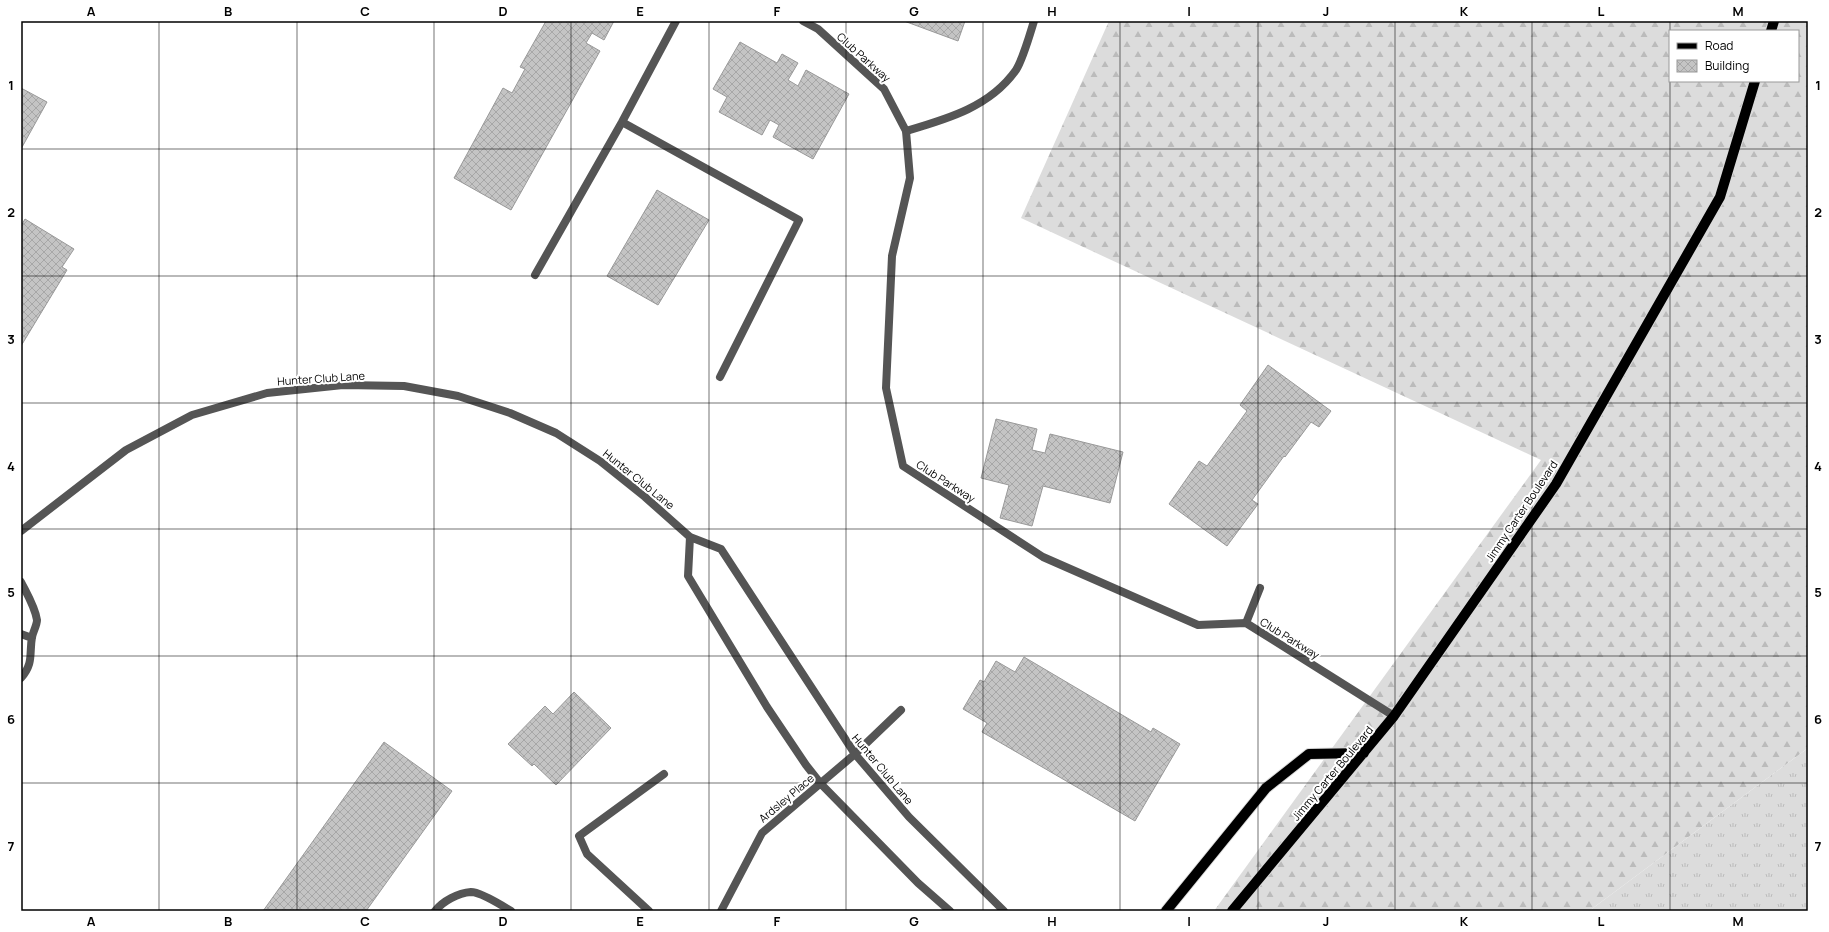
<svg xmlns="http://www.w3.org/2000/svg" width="1829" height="932" font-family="Manrope,sans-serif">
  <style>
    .grass { fill: url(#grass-tufts) }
    .forest { fill: url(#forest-firs); fill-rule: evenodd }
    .building { fill: url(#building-cross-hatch); stroke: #999 }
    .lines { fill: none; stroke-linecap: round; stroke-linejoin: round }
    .primary-casing { stroke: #dbdbdb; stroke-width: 12 }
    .service { stroke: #555; stroke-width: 8 }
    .minor { stroke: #555; stroke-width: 8 }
    .primary { stroke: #000; stroke-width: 10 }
    .grid { fill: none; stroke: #000; stroke-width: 1; stroke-opacity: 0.55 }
    .labels { text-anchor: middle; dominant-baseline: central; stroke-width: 4; stroke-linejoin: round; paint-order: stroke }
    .street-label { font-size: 11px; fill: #000; stroke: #fff }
    .neatline { fill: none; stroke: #000; stroke-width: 1.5 }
    .grid-label { font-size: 13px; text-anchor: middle; font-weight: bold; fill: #000 }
  </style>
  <defs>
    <pattern id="grass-tufts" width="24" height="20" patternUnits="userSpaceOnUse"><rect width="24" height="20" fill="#dcdcdc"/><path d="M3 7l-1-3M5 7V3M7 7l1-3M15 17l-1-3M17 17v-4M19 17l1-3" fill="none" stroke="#bbb"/></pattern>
    <pattern id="forest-firs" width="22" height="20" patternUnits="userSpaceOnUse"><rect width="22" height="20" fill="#dcdcdc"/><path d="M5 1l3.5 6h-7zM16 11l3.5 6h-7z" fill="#bbb"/></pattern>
    <pattern id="building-cross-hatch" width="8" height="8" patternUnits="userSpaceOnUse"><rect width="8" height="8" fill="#c4c4c4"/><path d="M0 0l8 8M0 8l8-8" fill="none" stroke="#a7a7a7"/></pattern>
  </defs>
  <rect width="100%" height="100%" fill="#fff"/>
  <path class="grass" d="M1808,748V911H1589Z"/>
  <path class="forest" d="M1109,21H1808V748L1589,911H1214L1541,460L1021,218ZM1670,31H1798V81H1670Z"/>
  <path class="building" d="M546,21H614L604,40L592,33L586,43L600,51L511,210L454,178L503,88L512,93L525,69L520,67Z
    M904,21H965L958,41Z
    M740,42L777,63L782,54L798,63L788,80L798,86L806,70L849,94L813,159L773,137L779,125L770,120L762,135L719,112L727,97L713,89Z
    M21,88L47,102L21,149Z
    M657,190L709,220L658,305L607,276Z
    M25,219L74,249L62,267L67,270L21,346V226Z
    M1268,365L1331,411L1319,427L1311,422L1285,457L1284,456L1252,500L1258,504L1227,546L1169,504L1199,461L1207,466L1247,411L1240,405Z
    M996,419L1037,429L1032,450L1045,453L1050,434L1123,452L1110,503L1043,486L1032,526L1000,518L1009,485L981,478Z
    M1024,657L1151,732L1153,728L1180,744L1135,821L982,732L987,723L963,709L980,680L984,682L996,661L1015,672Z
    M574,692L611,728L556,785L534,764L532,766L508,744L545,706L553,714Z
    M384,742L452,791L366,911H263Z"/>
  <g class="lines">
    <defs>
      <path id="primary" d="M1771,31L1774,21
        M1166,911L1266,788L1309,754L1364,753
        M1232,911L1394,716L1556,484L1720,197L1755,81"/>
    </defs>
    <use href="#primary" class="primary-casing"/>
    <path class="service" d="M622,122L799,220L720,377
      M906,131C947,119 990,107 1016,70C1023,59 1030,34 1034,21
      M535,275L622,122L676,21
      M1246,623L1260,588
      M855,754L901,710
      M435,911C443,901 458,893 471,892C480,892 503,906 511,911
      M649,911L587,854L579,836L664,774"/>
    <path class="minor" d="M803,21L818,29L884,89L906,131L910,178L892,256L886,388L903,466L1043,557L1198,625L1246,623L1394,716
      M21,531L126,450L192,415L267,393L343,385L404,386L458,396L510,413L556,433L600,461L645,497L690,537L721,549L855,754L909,817L1004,911
      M690,537L688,576L767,707L806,765L821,784L918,883L950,911
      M21,582C27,594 35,607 37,620C37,625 33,632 32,637C29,654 34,663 21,678
      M21,634L32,638
      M721,911L762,833L855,754"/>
    <use href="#primary" class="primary"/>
  </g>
  <path class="grid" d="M159,21V911M297,21V911M434,21V911M571,21V911M709,21V911M846,21V911M983,21V911M1120,21V911M1258,21V911M1395,21V911M1532,21V911M1670,21V911M21,149H1808M21,276H1808M21,403H1808M21,529H1808M21,656H1808M21,783H1808"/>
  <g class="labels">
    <g class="street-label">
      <text transform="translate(864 57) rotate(42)">Club Parkway</text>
      <text transform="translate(321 378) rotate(-4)">Hunter Club Lane</text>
      <text transform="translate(639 479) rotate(39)">Hunter Club Lane</text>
      <text transform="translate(946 481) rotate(33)">Club Parkway</text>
      <text transform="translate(1521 511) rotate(-56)">Jimmy Carter Boulevard</text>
      <text transform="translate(1290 638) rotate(32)">Club Parkway</text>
      <text transform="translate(883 769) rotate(50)">Hunter Club Lane</text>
      <text transform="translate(1332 773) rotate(-50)">Jimmy Carter Boulevard</text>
      <text transform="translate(786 798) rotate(-40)">Ardsley Place</text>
    </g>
  </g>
  <rect width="1829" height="932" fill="none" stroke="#ffffff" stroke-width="44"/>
  <rect x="1669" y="30" width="130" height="52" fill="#ffffff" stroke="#999999"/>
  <rect x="1677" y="43" width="20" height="6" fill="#000000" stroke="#999999"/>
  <text x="1705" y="50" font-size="12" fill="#000000">Road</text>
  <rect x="1677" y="60" width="20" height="12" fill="url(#building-cross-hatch)" stroke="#999999"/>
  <text x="1705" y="70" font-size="12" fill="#000000">Building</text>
  <rect x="22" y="22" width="1785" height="888" class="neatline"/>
  <g class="grid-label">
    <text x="91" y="16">A</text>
    <text x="228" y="16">B</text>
    <text x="365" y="16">C</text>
    <text x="503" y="16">D</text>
    <text x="640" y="16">E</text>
    <text x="777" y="16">F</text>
    <text x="914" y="16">G</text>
    <text x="1052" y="16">H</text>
    <text x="1189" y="16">I</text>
    <text x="1326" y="16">J</text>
    <text x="1464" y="16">K</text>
    <text x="1601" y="16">L</text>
    <text x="1738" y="16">M</text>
    <text x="11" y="90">1</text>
    <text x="1818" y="90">1</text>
    <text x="11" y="217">2</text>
    <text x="1818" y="217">2</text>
    <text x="11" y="344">3</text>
    <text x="1818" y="344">3</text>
    <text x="11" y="471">4</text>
    <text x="1818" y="471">4</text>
    <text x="11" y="597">5</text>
    <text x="1818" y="597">5</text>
    <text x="11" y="724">6</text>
    <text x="1818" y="724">6</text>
    <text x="11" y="851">7</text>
    <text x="1818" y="851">7</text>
    <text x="91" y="926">A</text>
    <text x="228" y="926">B</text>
    <text x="365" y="926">C</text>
    <text x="503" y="926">D</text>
    <text x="640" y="926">E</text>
    <text x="777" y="926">F</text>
    <text x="914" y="926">G</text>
    <text x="1052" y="926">H</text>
    <text x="1189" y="926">I</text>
    <text x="1326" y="926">J</text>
    <text x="1464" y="926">K</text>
    <text x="1601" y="926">L</text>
    <text x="1738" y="926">M</text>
  </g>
</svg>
